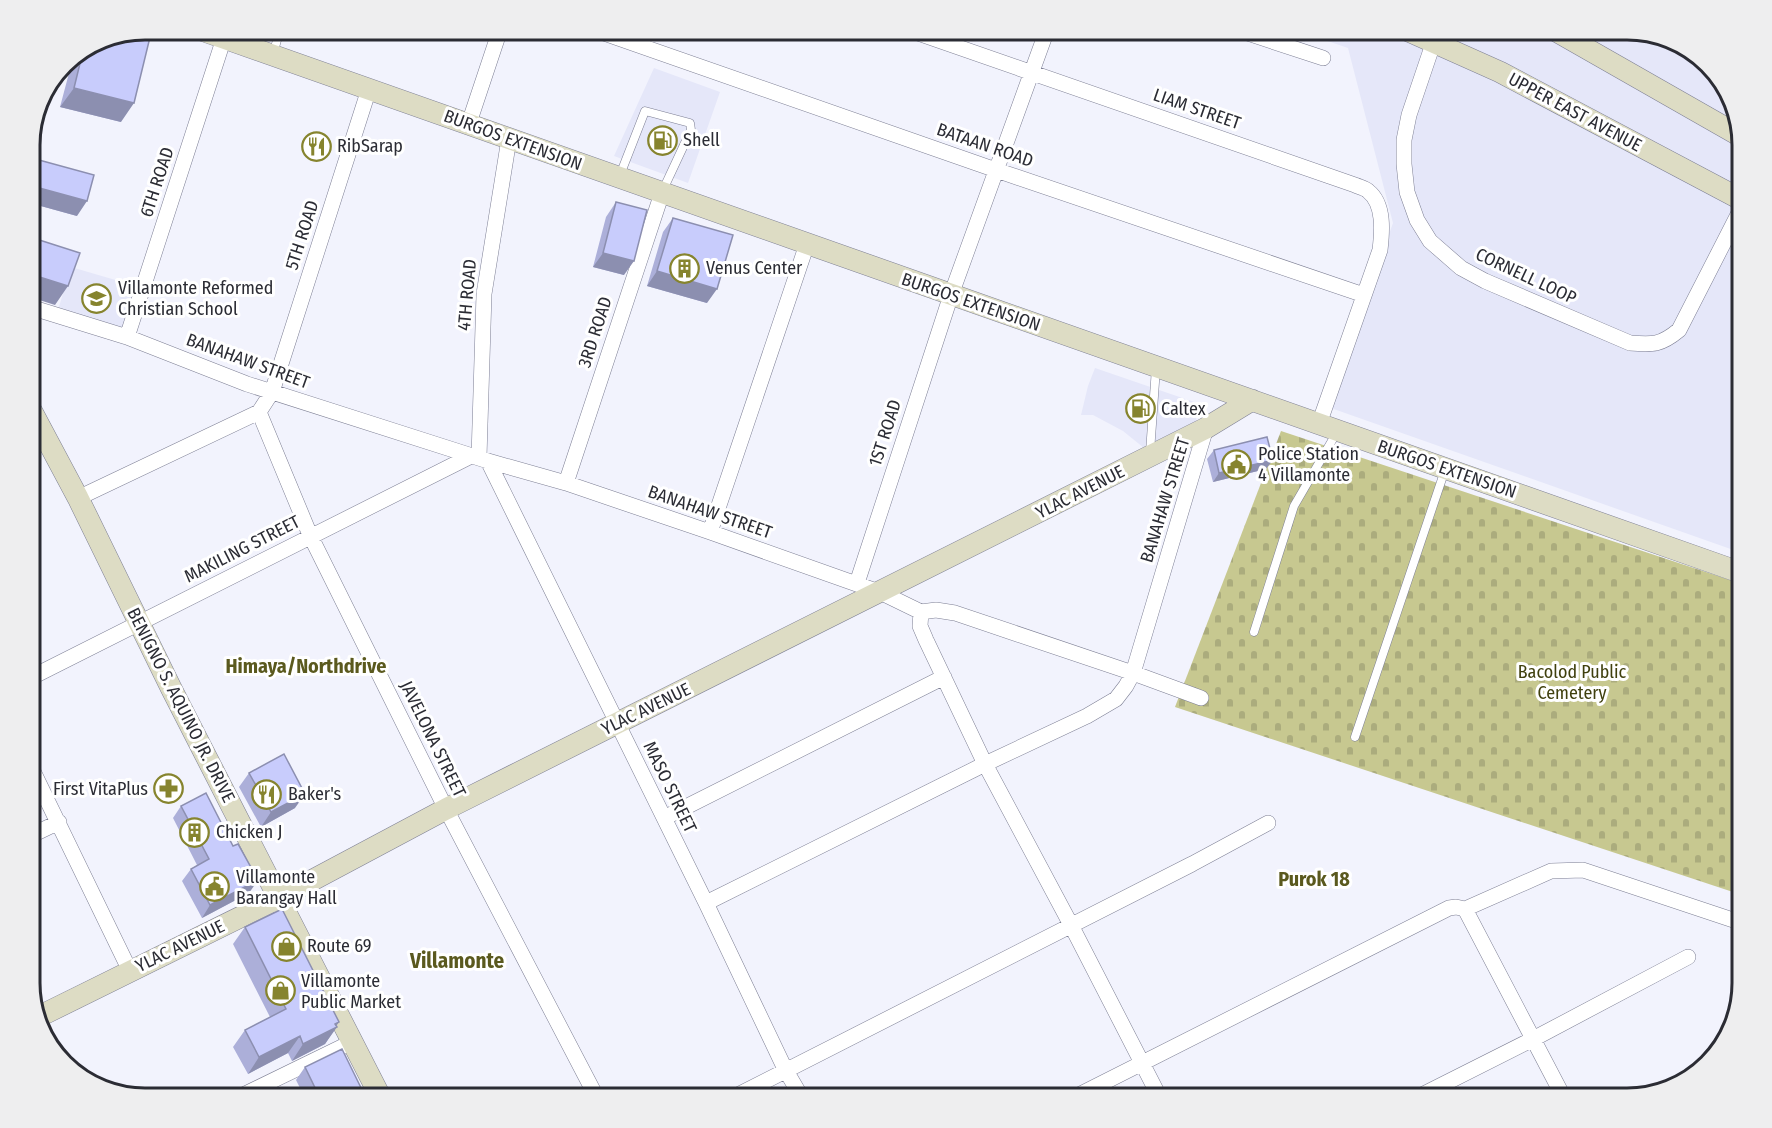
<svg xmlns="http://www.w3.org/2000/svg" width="1772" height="1128" font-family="'Fira Sans Condensed',sans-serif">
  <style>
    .built { fill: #e5e7f9 }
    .cemetery { fill: url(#cemetery-stones) }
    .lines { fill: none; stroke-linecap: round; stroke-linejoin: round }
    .lane-casing { stroke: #7d7f94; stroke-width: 9 }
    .street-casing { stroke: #7d7f94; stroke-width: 16 }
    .secondary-casing { stroke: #7d7f94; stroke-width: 22 }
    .lane { stroke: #fff; stroke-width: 8 }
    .street { stroke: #fff; stroke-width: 15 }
    .secondary { stroke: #dddcc4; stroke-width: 21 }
    .wall { fill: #acafd9 }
    .shaded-wall { fill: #8c8fb0 }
    .building { fill: #c8ccfc; stroke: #8c8fb0; stroke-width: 1.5 }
    .labels { text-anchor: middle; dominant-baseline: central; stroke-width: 6; stroke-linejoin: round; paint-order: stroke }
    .street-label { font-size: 18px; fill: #2b2c34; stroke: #fff }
    .poi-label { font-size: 18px; fill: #2b2c34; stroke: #fff; text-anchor: start }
    .park-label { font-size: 18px; fill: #40400e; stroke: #fff }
    .neighbourhood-label { font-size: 20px; font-weight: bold; fill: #5a591e; stroke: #fff }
    .quarter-label { font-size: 21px; font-weight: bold; fill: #5a591e; stroke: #fff }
    .rim { fill: none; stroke: #2b2c34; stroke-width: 3 }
  </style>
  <defs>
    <pattern id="cemetery-stones" width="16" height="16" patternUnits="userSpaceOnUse" patternTransform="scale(1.5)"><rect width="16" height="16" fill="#c7c890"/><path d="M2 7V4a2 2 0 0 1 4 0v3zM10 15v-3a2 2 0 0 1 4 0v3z" fill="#abac7d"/></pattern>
  </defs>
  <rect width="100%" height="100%" fill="#f2f3fd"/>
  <path class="built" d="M1295,30H1627L1691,49L1727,88L1742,145V553L1328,407L1393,223L1348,48Z
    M654,68L720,92L688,183L614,156Z
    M71,267L136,286L123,329L58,310Z
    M1095,368L1197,403L1196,424L1144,448L1123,431L1093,415H1081L1088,386Z"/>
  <path class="cemetery" d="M1281,431L1742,584V895L1175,707Z"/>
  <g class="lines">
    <defs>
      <path id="lane" d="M273,54L280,30
        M620,175L645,111L690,123L691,130L662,192
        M1150,452L1156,368
        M1254,632L1294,506L1337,432
        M1355,737L1445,470"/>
      <path id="street" d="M595,30L996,170L1364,295
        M909,30L1355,185C1359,187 1365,188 1368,191C1385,204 1382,233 1380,250L1319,424
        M1238,30L1323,58
        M1434,41L1409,115L1404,140V164L1407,192L1417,220L1430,241L1461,268L1485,281L1630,343C1653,345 1661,345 1679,330L1742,207
        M641,46L647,30
        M369,89L272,392L259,412L310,535L446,809L597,1098
        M469,123L500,30
        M30,307L127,337L247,384L488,461L566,483L710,532L882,593L921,612L936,610L955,613L1133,673L1206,428
        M127,337L224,38
        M479,457L484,294L509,139
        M488,461L706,903L785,1069L802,1098
        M566,483L662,193
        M78,498L259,412
        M710,532L807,244
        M857,583L951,295L1047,30
        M921,612L920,626L926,640L985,764L1071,925L1160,1098
        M30,678L473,455
        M30,765L130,971
        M664,818L944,677
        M30,836L59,822
        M706,903L985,764L1087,716L1116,699L1126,686L1133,673L1201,698
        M1465,909L1564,1098
        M237,1098L352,1042
        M732,1098L1192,864L1268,823
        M1073,1098L1449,908L1456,907L1465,909L1551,871L1583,870L1742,923
        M1416,1098L1535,1038L1688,957"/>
      <path id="secondary" d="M201,30L1742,573
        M1406,30L1500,72L1742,200
        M1554,30L1740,136
        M30,408L78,498L171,688L381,1098
        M38,1017L279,898L446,809L1206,428L1252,400"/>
    </defs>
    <use href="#lane" class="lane-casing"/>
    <use href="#street" class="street-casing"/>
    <use href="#secondary" class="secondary-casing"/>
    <use href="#lane" class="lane"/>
    <use href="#street" class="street"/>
    <use href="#secondary" class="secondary"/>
  </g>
  <path class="wall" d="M101,39L121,122L60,107L73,58Z
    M39,160L77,216L30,203V173Z
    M616,202L624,275L593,267L606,217Z
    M673,218L707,303L647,286L663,232Z
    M1214,450L1266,469L1213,482L1207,459Z
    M249,773L295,808L261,827L239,787Z
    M181,806L249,893L202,918L182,881L191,869L197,865L173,818Z
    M245,927L339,1022L325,1044L292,1061L288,1053L248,1074L233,1047L245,1030L270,1017L233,944Z
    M305,1067L366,1098H305L296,1080Z"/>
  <path class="shaded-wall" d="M74,88L134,103L121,122L60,107Z
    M32,186L87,201L77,216L30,203V189Z
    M603,253L634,261L624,275L593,267Z
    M657,271L717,289L707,303L647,286Z
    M30,274L68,286L55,305L30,297Z
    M1273,460L1266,469L1213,482L1219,473Z
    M305,794L295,808L261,827L271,812Z
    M258,880L249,893L202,918L210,905Z
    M339,1022L333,1029L337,1027L325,1044L292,1061L303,1044Z
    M300,1036L288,1053L248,1074L259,1057Z"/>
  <path class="building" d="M142,31L151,33L134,103L74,88L83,51L101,39Z
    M39,160L94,175L87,201L32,186Z
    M616,202L647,210L634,261L603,253Z
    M673,218L733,235L717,289L657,271Z
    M30,237L80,253L68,286L30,274Z
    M1267,437L1273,460L1219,473L1214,450Z
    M284,754L305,794L271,812L249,773Z
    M206,793L233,846L238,844L258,880L210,905L191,869L209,859L181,806Z
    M282,909L339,1022L335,1024L337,1027L303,1044L300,1036L259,1057L245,1030L286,1009L245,927Z
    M342,1049L366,1098H320L305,1067Z"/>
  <defs>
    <symbol id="fuel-ring" viewBox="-11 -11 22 22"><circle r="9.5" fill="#fff" stroke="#86842e" stroke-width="1.5"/><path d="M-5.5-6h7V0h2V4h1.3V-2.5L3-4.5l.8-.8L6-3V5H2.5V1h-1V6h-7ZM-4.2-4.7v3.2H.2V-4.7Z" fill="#86842e"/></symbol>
    <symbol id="restaurant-ring" viewBox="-11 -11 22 22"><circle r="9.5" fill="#fff" stroke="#86842e" stroke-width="1.5"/><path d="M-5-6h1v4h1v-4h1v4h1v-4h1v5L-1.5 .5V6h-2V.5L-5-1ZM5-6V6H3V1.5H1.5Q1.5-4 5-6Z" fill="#86842e"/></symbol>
    <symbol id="building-ring" viewBox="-11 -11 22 22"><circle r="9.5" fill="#fff" stroke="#86842e" stroke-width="1.5"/><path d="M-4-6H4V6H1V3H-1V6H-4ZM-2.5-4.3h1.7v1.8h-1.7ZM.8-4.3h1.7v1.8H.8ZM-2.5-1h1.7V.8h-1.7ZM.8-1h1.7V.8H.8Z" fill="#86842e"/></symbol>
    <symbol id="school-ring" viewBox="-11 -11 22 22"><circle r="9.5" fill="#fff" stroke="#86842e" stroke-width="1.5"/><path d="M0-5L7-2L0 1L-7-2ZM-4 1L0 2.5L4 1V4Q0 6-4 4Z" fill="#86842e"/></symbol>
    <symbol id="civic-ring" viewBox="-11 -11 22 22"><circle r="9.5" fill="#fff" stroke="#86842e" stroke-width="1.5"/><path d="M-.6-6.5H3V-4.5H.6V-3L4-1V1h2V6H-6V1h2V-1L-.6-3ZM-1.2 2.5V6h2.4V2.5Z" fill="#86842e"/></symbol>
    <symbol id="pharmacy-ring" viewBox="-11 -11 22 22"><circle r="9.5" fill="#fff" stroke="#86842e" stroke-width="1.5"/><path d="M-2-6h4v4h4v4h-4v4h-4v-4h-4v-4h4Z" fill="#86842e"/></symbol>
    <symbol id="shop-ring" viewBox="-11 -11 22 22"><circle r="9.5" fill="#fff" stroke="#86842e" stroke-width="1.5"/><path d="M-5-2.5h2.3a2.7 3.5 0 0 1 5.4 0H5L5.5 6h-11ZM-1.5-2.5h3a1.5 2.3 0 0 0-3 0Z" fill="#86842e"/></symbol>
  </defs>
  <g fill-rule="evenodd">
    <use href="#fuel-ring" x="646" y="124" width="33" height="33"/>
    <use href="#restaurant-ring" x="300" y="130" width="33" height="33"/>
    <use href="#building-ring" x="668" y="252" width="33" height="33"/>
    <use href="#school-ring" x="80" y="282" width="33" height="33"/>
    <use href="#fuel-ring" x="1124" y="392" width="33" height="33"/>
    <use href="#civic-ring" x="1220" y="448" width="33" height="33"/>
    <use href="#pharmacy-ring" x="152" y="772" width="33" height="33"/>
    <use href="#restaurant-ring" x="250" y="778" width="33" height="33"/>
    <use href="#building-ring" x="178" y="816" width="33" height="33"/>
    <use href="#civic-ring" x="198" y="870" width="33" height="33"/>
    <use href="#shop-ring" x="270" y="930" width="33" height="33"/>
    <use href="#shop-ring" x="264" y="974" width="33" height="33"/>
  </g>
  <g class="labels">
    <g class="street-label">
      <text transform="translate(1197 109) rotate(19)">LIAM STREET</text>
      <text transform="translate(1575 112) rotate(28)">UPPER EAST AVENUE</text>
      <text transform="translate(513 140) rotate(20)">BURGOS EXTENSION</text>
      <text transform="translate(985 145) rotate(19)">BATAAN ROAD</text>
      <text transform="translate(157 182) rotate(-72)">6TH ROAD</text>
      <text transform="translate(302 235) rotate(-72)">5TH ROAD</text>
      <text transform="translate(1526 276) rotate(25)">CORNELL LOOP</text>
      <text transform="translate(467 295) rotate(-85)">4TH ROAD</text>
      <text transform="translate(971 302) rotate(19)">BURGOS EXTENSION</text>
      <text transform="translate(595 332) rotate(-72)">3RD ROAD</text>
      <text transform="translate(248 361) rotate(20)">BANAHAW STREET</text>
      <text transform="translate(885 433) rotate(-72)">1ST ROAD</text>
      <text transform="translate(1447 469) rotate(19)">BURGOS EXTENSION</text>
      <text transform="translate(1080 492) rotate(-27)">YLAC AVENUE</text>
      <text transform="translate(1165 500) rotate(-73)">BANAHAW STREET</text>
      <text transform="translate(710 512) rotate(19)">BANAHAW STREET</text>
      <text transform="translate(242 549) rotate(-27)">MAKILING STREET</text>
      <text transform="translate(181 705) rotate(63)">BENIGNO S. AQUINO JR. DRIVE</text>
      <text transform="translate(646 709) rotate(-26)">YLAC AVENUE</text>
      <text transform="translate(433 739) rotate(64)">JAVELONA STREET</text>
      <text transform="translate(670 787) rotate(64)">MASO STREET</text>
      <text transform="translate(180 946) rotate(-26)">YLAC AVENUE</text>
    </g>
    <g class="poi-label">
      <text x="683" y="140">Shell</text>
      <text x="337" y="146">RibSarap</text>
      <text x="706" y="268">Venus Center</text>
      <text x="118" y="288">Villamonte Reformed<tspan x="118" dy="21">Christian School</tspan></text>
      <text x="1161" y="409">Caltex</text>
      <text x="1258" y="454">Police Station<tspan x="1258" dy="21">4 Villamonte</tspan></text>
      <text x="148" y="789" text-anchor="end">First VitaPlus</text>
      <text x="288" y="794">Baker's</text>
      <text x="216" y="832">Chicken J</text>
      <text x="236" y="877">Villamonte<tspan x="236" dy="21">Barangay Hall</tspan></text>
      <text x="307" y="946">Route 69</text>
      <text x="301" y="981">Villamonte<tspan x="301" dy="21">Public Market</tspan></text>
    </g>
    <g class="park-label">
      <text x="1572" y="672">Bacolod Public<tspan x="1572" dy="21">Cemetery</tspan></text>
    </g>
    <g class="neighbourhood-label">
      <text x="306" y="666">Himaya/Northdrive</text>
      <text x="1314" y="879">Purok 18</text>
    </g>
    <g class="quarter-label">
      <text x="457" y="961">Villamonte</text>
    </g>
  </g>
  <path d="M0 0H1772V1128H0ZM145 40H1627A105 105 0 0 1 1732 145V983A105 105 0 0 1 1627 1088H145A105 105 0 0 1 40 983V145A105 105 0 0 1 145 40Z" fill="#eeeeef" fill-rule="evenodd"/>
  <path class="rim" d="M145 40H1627A105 105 0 0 1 1732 145V983A105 105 0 0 1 1627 1088H145A105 105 0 0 1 40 983V145A105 105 0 0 1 145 40Z"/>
</svg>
